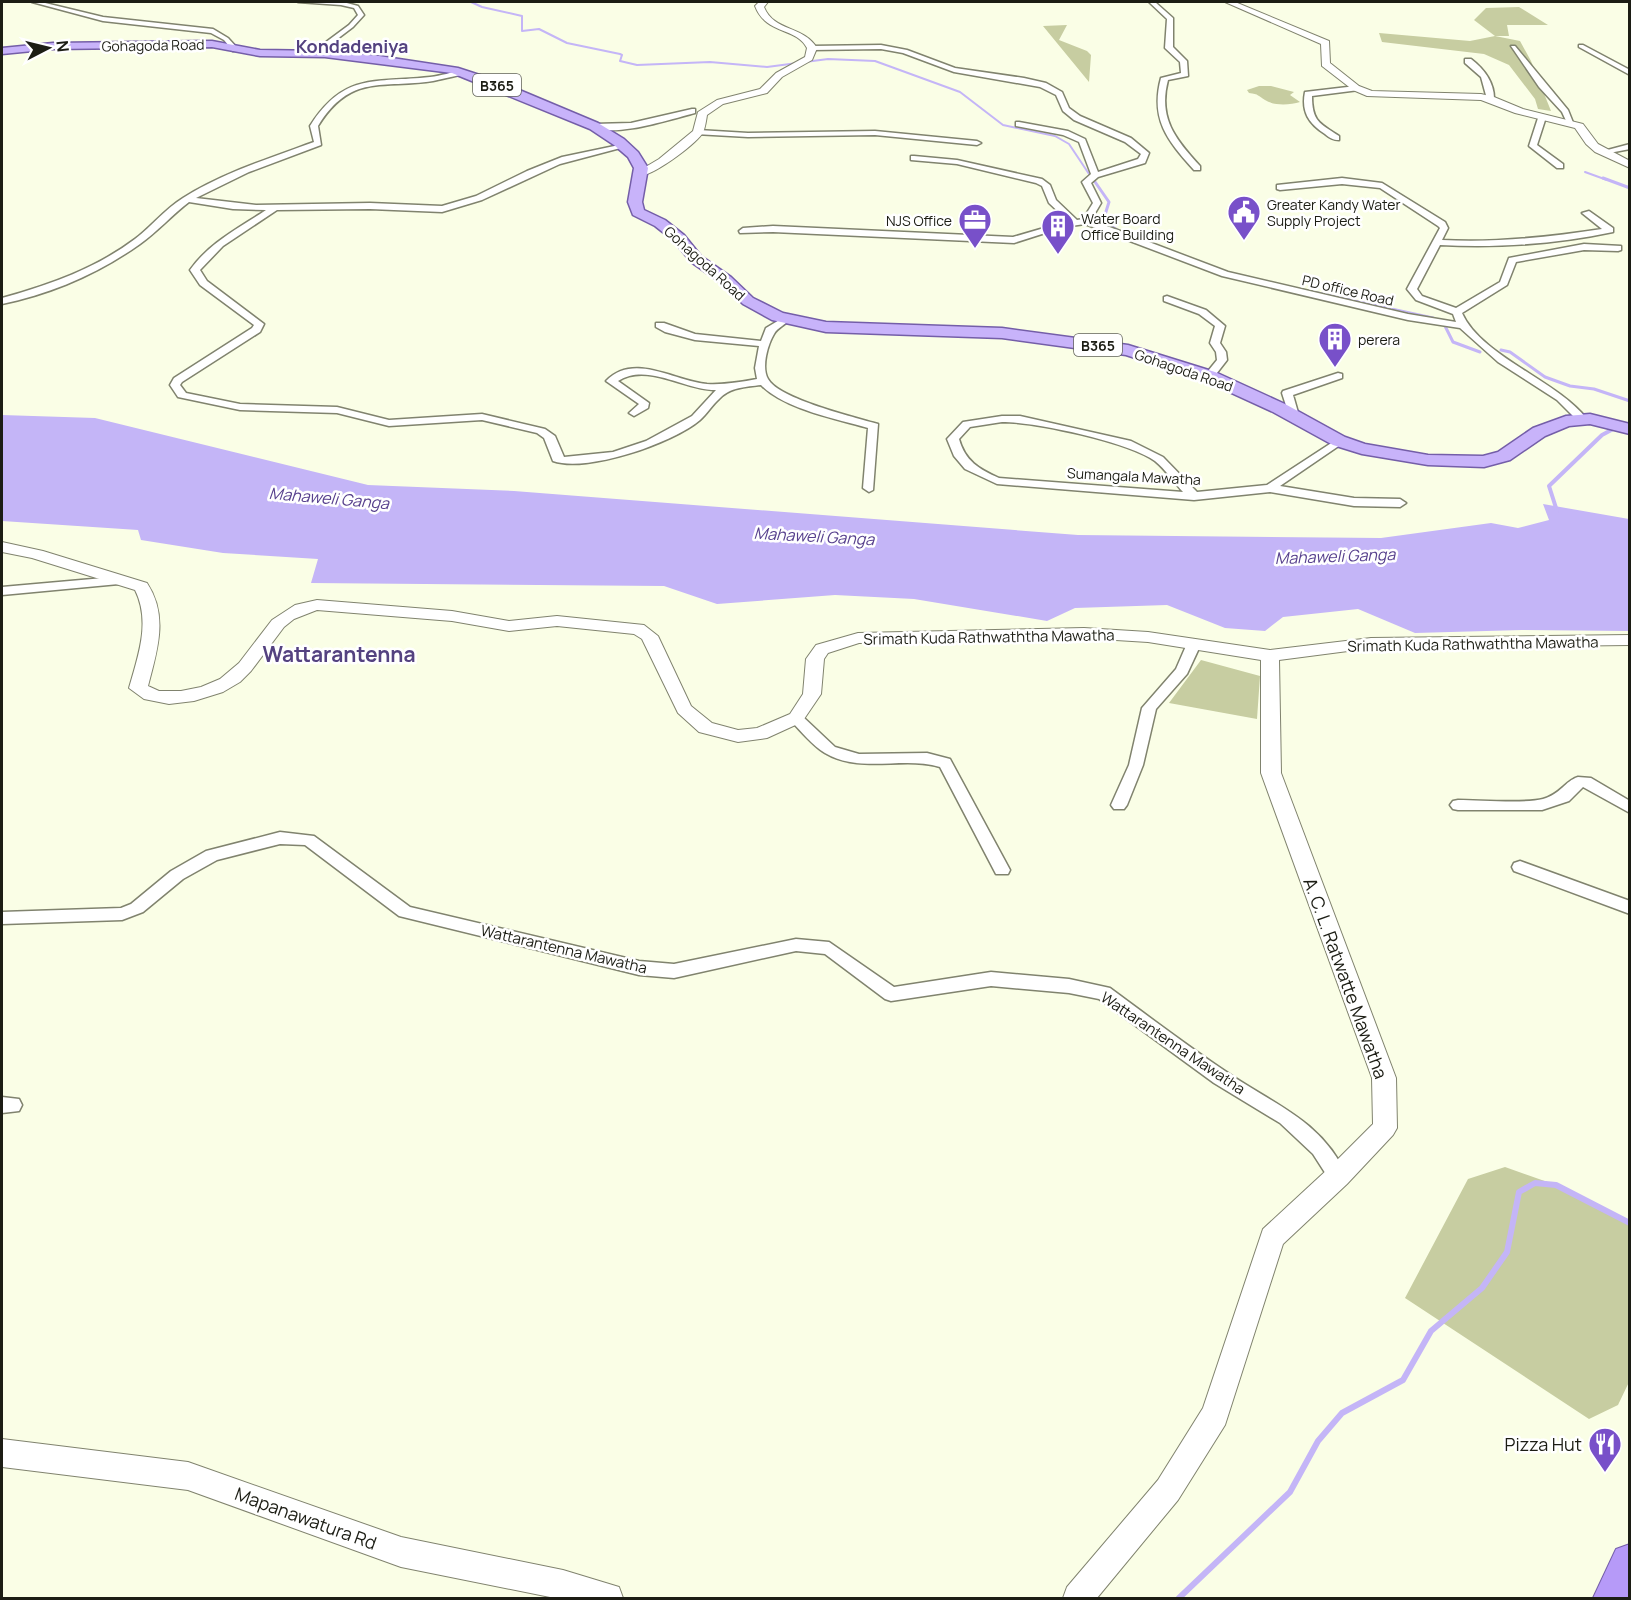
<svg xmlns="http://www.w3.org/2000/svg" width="1631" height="1600" font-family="Manrope,sans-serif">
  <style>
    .green { fill: #c7cda1 }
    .water { fill: #c4b5f7 }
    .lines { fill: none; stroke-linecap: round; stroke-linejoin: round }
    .stream-far3 { stroke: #c4b5f7; stroke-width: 2 }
    .stream-far2 { stroke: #c4b5f7; stroke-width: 3 }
    .stream-far1 { stroke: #c4b5f7; stroke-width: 4 }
    .stream { stroke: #c4b5f7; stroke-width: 6 }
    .minor-casing { stroke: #80836e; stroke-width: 3 }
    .tertiary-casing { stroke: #80836e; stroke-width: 2 }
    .primary-casing { stroke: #745ea8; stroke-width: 3 }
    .trunk-casing { stroke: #745ea8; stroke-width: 2 }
    .minor { fill: #fff; fill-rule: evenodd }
    .tertiary { fill: #fff; fill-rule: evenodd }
    .primary { fill: #c8b3fa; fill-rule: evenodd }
    .trunk { fill: #b69af8; fill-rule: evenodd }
    .labels { text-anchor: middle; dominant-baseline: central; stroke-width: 5; stroke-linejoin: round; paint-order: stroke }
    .far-street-label { font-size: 14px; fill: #1c1d14; stroke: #fff }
    .shield { fill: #fff; stroke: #60615a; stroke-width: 1.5 }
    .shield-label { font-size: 14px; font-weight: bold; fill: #1c1d14 }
    .far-poi-label { font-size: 14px; fill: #1c1d14; stroke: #fff; text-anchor: start }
    .street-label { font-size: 15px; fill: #1c1d14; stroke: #fff }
    .water-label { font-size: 16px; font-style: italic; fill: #57408d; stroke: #fff }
    .far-district-label { font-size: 18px; font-weight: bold; fill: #544280; stroke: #fff }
    .near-street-label { font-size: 18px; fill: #1c1d14; stroke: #fff }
    .near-poi-label { font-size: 18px; fill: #1c1d14; stroke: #fff; text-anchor: end }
    .district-label { font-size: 21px; font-weight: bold; fill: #544280; stroke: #fff }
  </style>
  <rect width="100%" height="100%" fill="#fafee6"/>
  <path class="green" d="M1519,7L1548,25H1507L1509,36H1495L1520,41L1531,61L1551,111L1538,109L1535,99L1509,65L1484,54L1382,42L1379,33L1470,41L1495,36L1474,20L1486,8Z
    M1067,25L1059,40L1087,51L1091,55L1089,82L1043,26Z
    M1259,86H1271L1294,92L1290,95L1300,102C1290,105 1274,106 1265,100C1258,96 1259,94 1249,93L1247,90Z
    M1201,660L1260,676L1257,719L1169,703Z
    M1505,1167L1556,1185L1629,1223V1382L1618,1405L1589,1419L1405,1298L1468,1179Z"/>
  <path class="water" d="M2,415L95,418L368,485L514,491L1078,535L1381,538L1491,523L1518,528L1549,520L1543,504L1629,519V631L1522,630L1415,633L1358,609L1283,617L1265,631L1225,628L1167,605L1075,608L1047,621L914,599L835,595L717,604L664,586L311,583L318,559L223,553L141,540L138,530L2,521Z"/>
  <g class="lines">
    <path class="stream-far3" d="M471,2L482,7L522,16V31L539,29L567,43L620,54L622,55L620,61L637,65L710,62L767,67L828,59L875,61L960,92L1003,125L1055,136L1069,144L1089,174
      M1585,172L1607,180"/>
    <path class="stream-far2" d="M1603,178L1630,188
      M1093,179L1109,202L1103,221L1119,231
      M1313,292L1433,318
      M1445,326L1453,342L1480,352
      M1501,350L1510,352L1545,377L1570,386L1594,389L1630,401"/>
    <path class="stream-far1" d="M1557,511L1549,486L1602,435L1615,428"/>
    <path class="stream" d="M1179,1598L1290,1492L1318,1441L1342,1413L1403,1380L1431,1331L1482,1288L1507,1252L1519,1192L1535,1183L1556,1185L1630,1223"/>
    <defs>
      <path id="minor" d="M32,2H41L103,17L213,29L228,38L239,50L233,51L224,40L211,33L103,21Z
        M298,2H343L358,6L364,15L353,27L324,49L329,54L325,56L318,50V48L349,25L358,15L354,8L341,5Z
        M1149,2H1155L1173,18V47L1187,61L1188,76L1168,80C1158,118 1175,139 1200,166V170H1194C1167,140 1150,119 1161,78L1181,73L1180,62L1165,48L1167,19Z
        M881,45L907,50L955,68L1024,78L1046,83L1062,92L1069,108L1080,116L1131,138L1149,153L1145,163L1098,177L1091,183L1101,203L1091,220L1228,272L1408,314L1456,322L1453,314L1416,300L1407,289L1440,228L1438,226L1380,188L1342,184L1280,190L1277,189V185L1342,178L1382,183L1445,222L1448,228L1442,240C1496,243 1550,237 1602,229L1582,213L1589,211L1613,228V232C1557,244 1497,248 1440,245L1417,289L1422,296L1456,308L1500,282L1509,258L1584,244L1621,246V250L1618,251L1584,250L1516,262L1507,285L1462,313C1481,356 1556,380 1587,419L1586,421H1578L1557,400L1498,362L1460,328L1408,320L1222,276L1085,224L1064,227L1014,243L773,232L740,233L739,231L743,228L773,226L1013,237L1068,221L1049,203L1042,186L1036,183L957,164L911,160V156H914L957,160L1042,179L1050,185L1056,200L1077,220L1083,219L1093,203L1082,182L1091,174L1079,142L1063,135L1016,126V122H1019L1068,131L1085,139L1098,172L1138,159L1141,154L1125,142L1074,120L1063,111L1056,95L1040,87L954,72L903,53L881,49L812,50L808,48L812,46Z
        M1579,45H1583L1630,70V75L1579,47Z
        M1511,46H1515L1568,110L1574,125H1568L1562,112L1539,87Z
        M1465,59H1471C1484,69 1495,83 1494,101L1487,99L1481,77L1465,63Z
        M462,70L465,74C454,76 443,79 433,81C382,89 351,73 318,126L321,145L249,172L196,198L256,205L370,203L442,206L476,196L527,171L562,157L624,144L628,146L560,164L482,200L442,212L370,209L277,210L223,246L200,270L207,281L264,324L260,332L182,382L180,385L186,393L240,404L337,407L389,420L482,414L545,429L555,436L564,457L613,452L646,441L692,416L716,390C684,390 647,362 618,381L649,403L648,408L634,416L629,413L639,404L606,381C634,352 674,381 707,384C724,385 741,382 757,379L755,368L759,346L695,340L665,332L656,327V323H664L695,334L761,341L766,328L786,316L791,319C786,324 777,328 774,334C768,344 761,367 768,379C779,399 854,417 878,424L873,490L869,492L863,488L868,428C837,419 784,409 761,385C746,387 730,387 719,399C712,405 707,414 700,420C673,443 587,473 553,461L544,438L537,433L482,420L389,426L337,413L240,410L178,397L170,385L174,378L252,328L254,325L200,285L190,270C209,243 239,228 266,210L233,209L189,202C172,215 157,232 140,244C99,273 51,294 2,304V298C49,285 95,269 135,239C152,226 165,209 183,198C223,173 270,158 314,142L310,126C344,72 375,83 430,77C441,76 452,72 462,70Z
        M1356,86L1359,90L1312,96C1312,121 1319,123 1339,136V140C1333,140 1330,138 1325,134C1309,124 1301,112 1305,92Z
        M692,109H695V113C671,119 612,139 590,126L594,124L631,123Z
        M1539,115L1546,117L1537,145L1563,164V168H1557L1529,146Z
        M698,130L748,133L875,131L977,141L981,143L977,145L875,135L748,137L695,134L694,132Z
        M1630,144V149L1604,154L1600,152Z
        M1167,296L1206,310L1225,326L1220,343L1226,352L1227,360L1213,378L1204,376L1217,360L1216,352L1210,343L1215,326L1199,314L1164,301V297Z
        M1338,373L1342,374V378L1293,395L1299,416L1294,419L1290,418L1282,393L1283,391Z
        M1002,416H1020L1131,441L1163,457L1197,492L1267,485L1339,438L1345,441L1343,443L1280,486L1354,498L1400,499L1406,503L1400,507L1354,506L1270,492L1194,500L997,484L965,469L954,456L947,439L963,422ZM1002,422C1036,422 1128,442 1155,461C1165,469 1174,482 1183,492L999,478C979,469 965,461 959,439L970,427Z
        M115,577L121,581L119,584L2,595V587Z
        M1193,642L1200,646L1187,674L1156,709L1143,765L1127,805L1124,809H1114L1111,805L1129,765L1142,708L1176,669L1186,646Z
        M796,713L801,715L835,747L859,754L927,753L950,759L1010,870L1008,874H996L940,767C903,756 860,774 825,753C813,746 801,731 791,721L789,718L791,715Z
        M1578,777L1591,778L1630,801V813L1583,787L1569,801L1542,810H1458L1453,809L1450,805L1453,801L1458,800C1479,800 1525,804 1543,799C1561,794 1565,781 1578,777Z
        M280,832L314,836L410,907L639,961L674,964L796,939L829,942L894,987L991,972L1069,979L1110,988C1148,1016 1186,1045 1225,1071C1272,1104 1321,1119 1347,1176L1345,1182L1338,1185L1331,1182L1313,1154L1280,1123L1214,1083L1099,999L1069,993L991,986L891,1001L885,999L825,954L796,951L674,978L639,975L399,916L305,845L280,844L217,860L183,879L143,912L122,920L2,924V912L121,908L131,904L171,871L206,851Z
        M1520,861L1630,901V914L1514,871L1512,867L1514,863Z
        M2,1097L19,1099L22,1105L19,1111L2,1113Z"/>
      <path id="tertiary" d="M759,2H768L764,7C774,32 803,25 817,48L812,60L782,77L767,93L723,104L707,115C706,121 705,130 702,134C693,146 651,178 637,176V172L659,159L693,131L698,112L717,100L760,89L776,73L805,57L807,48C796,27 766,35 755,6Z
        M1225,2H1235L1329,41L1330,63L1359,86L1372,91L1481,94L1494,97L1523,109L1583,124L1598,144L1630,161V168L1595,152L1586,144L1575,128L1515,113L1481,100L1367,96L1353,90L1322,66L1321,44Z
        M2,542L43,551L147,583C169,616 157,651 148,686L159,691H181L201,687L220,679L239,663L272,620L295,605L317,600L452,611L509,621L557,616L644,625L658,636L691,706L712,723L738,730L757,728L790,714L803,694L806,659L816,645L858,633L1084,628L1148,632L1270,650L1371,638L1630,635V645L1371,648L1279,660L1281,773L1396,1078L1397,1128L1393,1135L1347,1184L1283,1244L1225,1425L1178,1500L1097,1598H1063L1067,1587L1158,1480L1203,1408L1263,1229L1329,1168L1373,1124L1372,1078L1261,773V660L1148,642L1084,638L859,643L828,653L824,659L821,694L802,722L767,738L738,742L699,732L678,713L642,639L634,634L557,626L509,631L452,621L317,610L294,619L284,627L251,671L240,682L223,692L194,701L169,704L144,699L129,688C138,656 151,622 135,590L32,558L2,552Z
        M2,1439L188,1462L401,1537L563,1570L619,1587L623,1598H555L401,1567L188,1490L2,1467Z"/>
      <path id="primary" d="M212,41L260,50L325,51L379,56L458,68L498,81L598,123L624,139L638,152L648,168L642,202L644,210L665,220L684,235L701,256L731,277L753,298L783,313L826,322L1002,328L1128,345L1215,372L1285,404L1345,437L1365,444L1428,455L1483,456L1498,452L1533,428L1566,416L1590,414L1630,424V434L1590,424L1569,426L1545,436L1510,460L1484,467L1428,465L1362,454L1333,445L1273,412L1203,380L1126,355L1002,338L826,332L772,320L743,304L721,283L691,262L674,241L655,226L633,215L628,202L634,168L628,157L614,145L590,129L452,73L325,57L260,56L212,47L53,49L2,54V48L53,43Z"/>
      <path id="trunk" d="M1630,1544V1598H1593L1616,1549Z"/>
    </defs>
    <use href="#minor" class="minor-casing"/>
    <use href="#tertiary" class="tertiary-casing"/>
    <use href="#primary" class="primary-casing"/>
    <use href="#trunk" class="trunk-casing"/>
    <use href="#minor" class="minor"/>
    <use href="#tertiary" class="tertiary"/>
    <use href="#primary" class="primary"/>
    <use href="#trunk" class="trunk"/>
  </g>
  <defs>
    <symbol id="civic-pin" viewBox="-11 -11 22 30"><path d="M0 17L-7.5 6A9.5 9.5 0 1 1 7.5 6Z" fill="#7850c9" stroke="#fff"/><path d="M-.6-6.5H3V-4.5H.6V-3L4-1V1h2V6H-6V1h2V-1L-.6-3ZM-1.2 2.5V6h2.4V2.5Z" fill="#fff"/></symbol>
    <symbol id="office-pin" viewBox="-11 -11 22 30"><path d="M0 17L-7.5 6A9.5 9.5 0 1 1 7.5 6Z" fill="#7850c9" stroke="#fff"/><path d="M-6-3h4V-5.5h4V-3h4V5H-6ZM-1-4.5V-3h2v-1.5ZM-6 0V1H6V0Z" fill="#fff"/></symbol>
    <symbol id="building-pin" viewBox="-11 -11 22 30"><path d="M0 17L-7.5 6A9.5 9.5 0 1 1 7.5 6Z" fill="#7850c9" stroke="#fff"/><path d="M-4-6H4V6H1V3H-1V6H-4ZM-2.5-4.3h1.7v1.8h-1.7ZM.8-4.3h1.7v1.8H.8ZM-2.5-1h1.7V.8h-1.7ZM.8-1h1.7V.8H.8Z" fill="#fff"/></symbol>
    <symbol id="restaurant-pin" viewBox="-11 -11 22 30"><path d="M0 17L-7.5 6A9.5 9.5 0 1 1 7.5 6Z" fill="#7850c9" stroke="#fff"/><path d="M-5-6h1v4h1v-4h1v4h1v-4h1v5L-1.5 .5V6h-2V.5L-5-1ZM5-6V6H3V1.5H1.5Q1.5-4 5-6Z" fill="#fff"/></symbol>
  </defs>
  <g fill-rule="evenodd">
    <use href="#civic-pin" x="1225" y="193" width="38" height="52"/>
    <use href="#office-pin" x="956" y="201" width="38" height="52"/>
    <use href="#building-pin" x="1039" y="207" width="38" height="52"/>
    <use href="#building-pin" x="1316" y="320" width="38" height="52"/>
    <use href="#restaurant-pin" x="1586" y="1425" width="38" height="52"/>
  </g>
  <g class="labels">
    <g class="far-street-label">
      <text transform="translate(153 45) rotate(-1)">Gohagoda Road</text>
      <text transform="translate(705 263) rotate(42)">Gohagoda Road</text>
      <text transform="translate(1348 290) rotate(13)">PD office Road</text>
      <text transform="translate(1184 370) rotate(19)">Gohagoda Road</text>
      <text transform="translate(1134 476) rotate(3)">Sumangala Mawatha</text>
    </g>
    <g class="shield">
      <rect x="473" y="74" width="48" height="22" rx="4.5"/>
      <rect x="1074" y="334" width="48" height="22" rx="4.5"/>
    </g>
    <g class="shield-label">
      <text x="497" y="85">B365</text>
      <text x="1098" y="345">B365</text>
    </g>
    <g class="far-poi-label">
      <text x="1267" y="204">Greater Kandy Water<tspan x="1267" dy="16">Supply Project</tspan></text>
      <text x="1081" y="218">Water Board<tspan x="1081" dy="16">Office Building</tspan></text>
      <text x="952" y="220" text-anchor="end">NJS Office</text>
      <text x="1358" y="339">perera</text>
    </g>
    <g class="street-label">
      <text transform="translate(989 637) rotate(-1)">Srimath Kuda Rathwaththa Mawatha</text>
      <text transform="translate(1473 644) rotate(-1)">Srimath Kuda Rathwaththa Mawatha</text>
      <text transform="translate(564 949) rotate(13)">Wattarantenna Mawatha</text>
      <text transform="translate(1173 1043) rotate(34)">Wattarantenna Mawatha</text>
    </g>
    <g class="water-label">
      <text transform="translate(329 498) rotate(5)">Mahaweli Ganga</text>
      <text transform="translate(814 536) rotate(3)">Mahaweli Ganga</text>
      <text transform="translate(1335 556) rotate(-2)">Mahaweli Ganga</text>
    </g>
    <g class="far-district-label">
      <text x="352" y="46">Kondadeniya</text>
    </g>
    <g class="near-street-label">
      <text transform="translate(1346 978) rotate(70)">A. C. L. Ratwatte Mawatha</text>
      <text transform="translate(306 1518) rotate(20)">Mapanawatura Rd</text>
    </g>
    <g class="near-poi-label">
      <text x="1582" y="1444">Pizza Hut</text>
    </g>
    <g class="district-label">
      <text x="339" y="654">Wattarantenna</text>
    </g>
  </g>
  <rect width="1631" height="1600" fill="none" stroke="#1c1d14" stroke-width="6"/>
  <g transform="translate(48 48) rotate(83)" stroke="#ffffff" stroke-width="4.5" paint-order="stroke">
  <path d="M0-4.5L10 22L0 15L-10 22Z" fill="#1c1d14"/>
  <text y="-9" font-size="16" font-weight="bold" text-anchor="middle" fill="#1c1d14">N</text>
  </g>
</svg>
